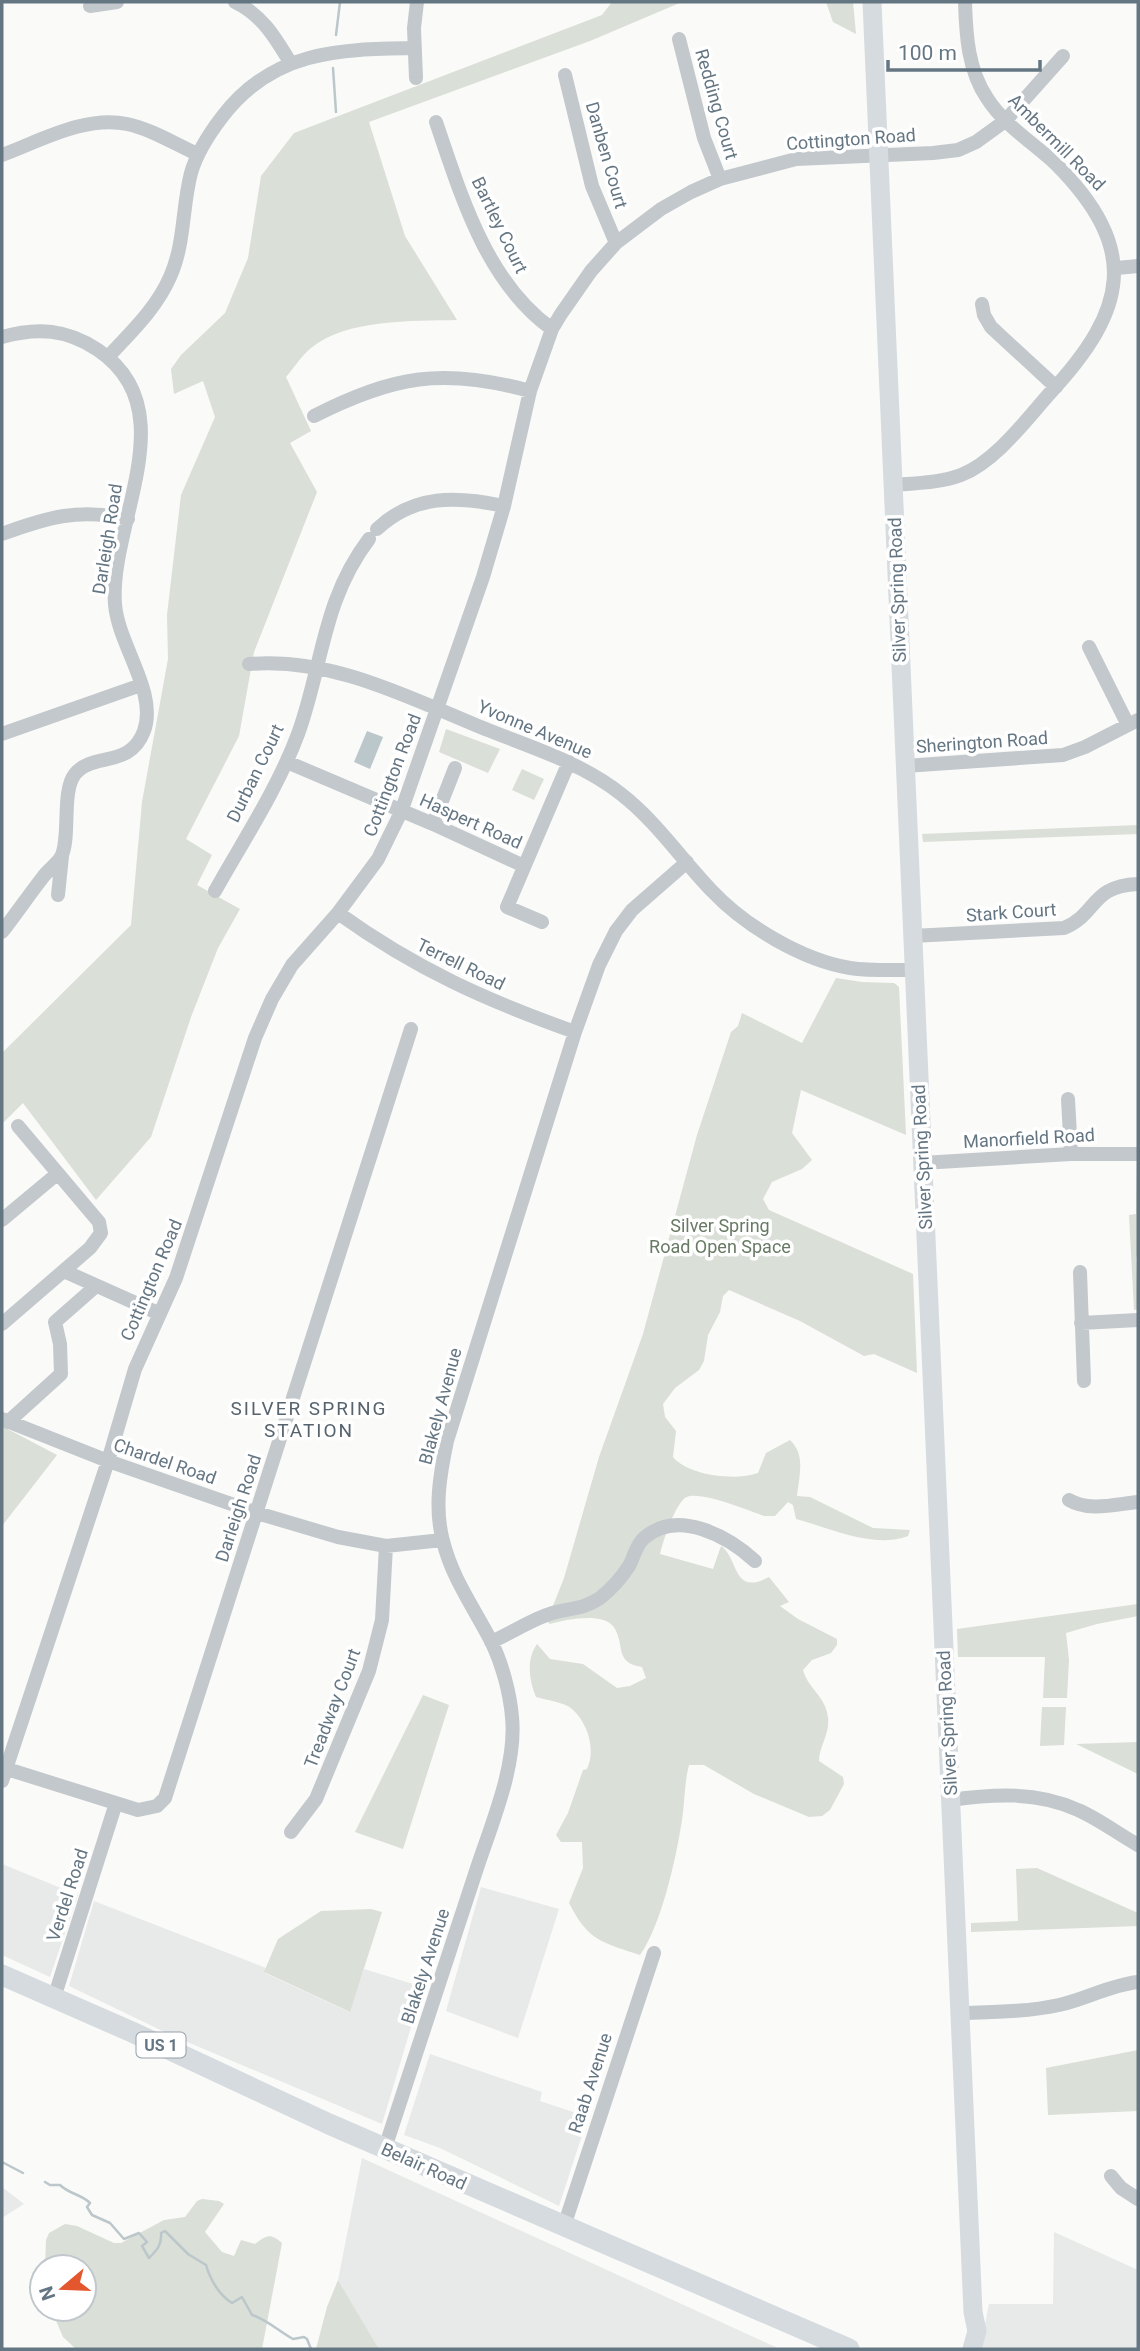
<svg xmlns="http://www.w3.org/2000/svg" width="1140" height="2351" font-family="Roboto,sans-serif">
  <style>
    .built { fill: #e8e9e9 }
    .green { fill: #dadfd7 }
    .water { fill: #bbc7cb }
    .lines { fill: none; stroke-linecap: round; stroke-linejoin: round }
    .stream { stroke: #bbc7cb; stroke-width: 2.5 }
    .minor { stroke: #c3c8cc; stroke-width: 14 }
    .major { stroke: #d6dbdf; stroke-width: 19 }
    .highway { stroke: #d6dbdf; stroke-width: 21 }
    .labels { text-anchor: middle; dominant-baseline: central; stroke-width: 7; stroke-linejoin: round; paint-order: stroke }
    .shield { fill: #fff; stroke: #939fa8; stroke-width: 2 }
    .shield-label { font-size: 16px; font-weight: bold; fill: #657683 }
    .street-label { font-size: 18px; fill: #657683; stroke: #fff }
    .park-label { font-size: 18px; fill: #687a64; stroke: #fff }
    .neighbourhood-label { font-size: 19px; letter-spacing: 2px; fill: #57646e; stroke: #fff }
  </style>
  <rect width="100%" height="100%" fill="#fafaf8"/>
  <path class="built" d="M2,1864L78,1895L50,1977L2,1955Z
    M481,1887L559,1909L518,2038L446,2011Z
    M94,1901L266,1968L265,1973L349,2012L364,1969L423,1987L382,2124L173,2036L69,1986Z
    M430,2054L542,2092L540,2101L588,2117L559,2206L440,2148L404,2135Z
    M362,2158L780,2349H379L338,2280Z
    M2,2187L24,2204L2,2218Z
    M1054,2232L1138,2270V2349H980L989,2304H1053Z"/>
  <path class="green" d="M612,2H682L590,41L369,122L405,236L457,320C412,321 346,319 311,348C301,356 294,368 286,377L311,431L290,443L317,492L254,652L239,736L186,839L212,855L197,885L240,909L218,948L191,1017L151,1137L96,1200L23,1103L2,1124V1053L131,925L142,802L168,659L167,615L181,495L215,417L203,381L174,394L171,369L181,355L225,313L248,258L261,176L294,133L602,15Z
    M826,2H853L856,34L833,22Z
    M446,729L500,749L488,773L439,752Z
    M522,769L544,779L534,800L512,790Z
    M1138,825V834L923,842L922,834Z
    M836,978L862,982L894,983L899,987L906,1135L801,1090L792,1133L812,1160L802,1169L772,1182L763,1199L769,1210L913,1274L917,1373L874,1354L864,1356L800,1321L729,1290L723,1296L720,1312L708,1335L704,1361L699,1370L675,1388L663,1404L665,1417L676,1431L673,1457C689,1476 736,1481 758,1473L766,1453L790,1440C806,1455 799,1476 797,1496L810,1497L873,1528L910,1530L908,1536C873,1549 830,1528 796,1519L793,1505L788,1502L775,1516H764C749,1511 697,1489 685,1498C674,1507 663,1541 660,1554L713,1569L721,1546C739,1558 732,1597 769,1577L789,1602L780,1606L798,1619L837,1639V1645L831,1653L812,1660L803,1670C808,1689 826,1696 828,1718C830,1734 819,1746 819,1761L843,1777L844,1784L830,1810L822,1816L809,1817L754,1794L704,1765H689C684,1784 685,1801 682,1820C676,1858 662,1923 640,1955C602,1942 589,1942 569,1903L583,1868L582,1842H561L556,1835L568,1813L583,1770L587,1769C596,1750 588,1723 572,1709C564,1702 546,1700 536,1697C529,1680 526,1660 537,1644L550,1659L583,1664L617,1688L630,1686L646,1678L642,1667C613,1663 626,1643 613,1626C601,1612 565,1620 550,1624L547,1621L564,1578L599,1457L643,1334L697,1135L731,1032L738,1026L742,1013L802,1043Z
    M1137,1164L1138,1256L1136,1257L1138,1309L1134,1310L1129,1215L1136,1214Z
    M2,1426L57,1455L2,1526Z
    M1138,1604V1616L1097,1624L1066,1633L1069,1660L1067,1698H1043L1045,1657H958L957,1629Z
    M423,1695L449,1705L403,1849L355,1832Z
    M1042,1707H1066L1064,1745L1040,1746Z
    M1138,1742V1774L1076,1744Z
    M1037,1868L1138,1913V1926L971,1932V1923L1018,1921L1016,1869Z
    M371,1909L382,1912L350,2012L264,1972L278,1939L321,1911Z
    M1138,2050V2111L1048,2115L1046,2068Z
    M202,2199L219,2201L224,2204L205,2232L222,2252L234,2256L241,2240L255,2244C267,2235 270,2233 282,2243L262,2349H76L63,2337L51,2309H84V2267H45L46,2240L49,2233L65,2224L77,2226L114,2243H121L164,2220L185,2217L197,2201Z
    M338,2280L379,2349H316L327,2307Z"/>
  <path class="water" d="M367,731L383,737L370,769L354,762Z"/>
  <g class="lines">
    <path class="stream" d="M336,35L340,2
      M333,68L336,112
      M2,2162L23,2173
      M45,2182L50,2185H60C69,2194 81,2194 90,2203L87,2207L92,2215L110,2223L124,2239L139,2233L147,2242L142,2246L149,2258C157,2250 162,2245 161,2233L165,2231L188,2254L206,2265C210,2279 219,2295 232,2303L242,2297L252,2315C266,2319 280,2332 293,2339L304,2337L307,2339L311,2349"/>
    <path class="minor" d="M235,2C262,15 275,37 290,62
      M90,6L117,2
      M679,39L704,138L720,179
      M565,75L592,186L616,243
      M416,78L414,28L417,2
      M436,122C461,195 486,282 552,329
      M2,155C40,141 86,115 127,124C151,129 175,144 197,154
      M1117,268L1138,266
      M982,304L984,315L991,327L1056,387
      M2,337C37,327 67,329 98,350C187,410 109,523 115,604C118,645 158,692 144,731C130,769 92,752 75,774C61,791 71,839 61,857C57,864 48,870 43,877C29,895 16,914 2,932
      M108,357C131,332 156,309 170,277C185,244 182,207 191,173C197,152 209,134 222,117C272,51 338,49 414,48
      M314,416C393,376 443,367 530,391
      M893,485C915,483 940,483 961,475C995,462 1026,420 1050,393C1128,309 1140,249 1056,164C1032,142 1004,125 987,98C968,70 966,35 965,2
      M377,529C414,494 457,496 504,506
      M2,534C48,517 79,508 128,519
      M1089,647L1128,725
      M249,664C334,657 411,699 488,730C533,748 582,763 621,794C657,822 681,859 712,891C745,926 802,960 850,968C870,971 892,970 913,970
      M2,734L141,685
      M287,762L433,824L524,866
      M905,766L1063,755L1085,747L1138,720
      M433,824L455,768
      M215,891C243,841 278,788 298,734C323,665 322,601 369,539
      M58,895L62,856
      M338,913C416,969 485,1000 575,1032
      M542,922L507,907L569,762
      M912,936L1064,928C1098,914 1090,886 1138,884
      M1068,1099L1071,1154
      M922,1163L1071,1154H1138
      M2,1220L57,1174
      M64,1271L160,1314
      M1080,1272L1084,1381
      M1081,1323L1138,1320
      M2,1324L90,1248L101,1233L99,1222L93,1215L18,1126
      M2,1419L108,1461L257,1513L338,1537L386,1546L442,1540
      M8,1422L61,1374L60,1344L55,1322L96,1286
      M1069,1500C1089,1512 1116,1504 1138,1502
      M491,1642C509,1634 526,1623 544,1616C564,1607 580,1612 600,1598C610,1590 622,1577 629,1566C634,1557 636,1545 644,1538C678,1508 729,1537 755,1561
      M7,1769L138,1810L157,1806L165,1798L411,1029
      M2,1781L108,1461L135,1369L176,1278L255,1038L272,999L292,965L338,913L378,859L401,812L483,577L504,506L530,391L552,329L561,314L591,271L616,243L661,209L691,192L720,179L796,159L933,153L958,150L976,142L1005,121L1063,56
      M950,1800C993,1794 1037,1791 1078,1810C1099,1819 1118,1834 1138,1845
      M291,1832L316,1799L369,1671L382,1620L386,1546
      M54,1998L116,1803
      M960,2013C993,2012 1027,2012 1059,2005C1086,1999 1110,1985 1138,1982
      M385,2148C415,2056 446,1964 476,1871C491,1825 517,1766 512,1717C510,1693 502,1663 491,1641C474,1608 452,1578 443,1541C434,1508 440,1474 447,1441L575,1032L599,965L616,931L632,910L687,862
      M1111,2176L1121,2188L1138,2199
      M564,2226L654,1953"/>
    <path class="major" d="M872,2L973,2312L977,2331L972,2349"/>
    <path class="highway" d="M2,1975L132,2032L329,2124L849,2349"/>
  </g>
  <g class="labels">
    <rect class="shield" x="136.5" y="2032.5" width="49" height="25" rx="5"/>
    <g class="shield-label">
      <text x="161" y="2045">US 1</text>
    </g>
    <g class="street-label">
      <text transform="translate(717 104) rotate(74)">Redding Court</text>
      <text transform="translate(851 139) rotate(-4)">Cottington Road</text>
      <text transform="translate(1057 142) rotate(45)">Ambermill Road</text>
      <text transform="translate(607 155) rotate(74)">Danben Court</text>
      <text transform="translate(500 225) rotate(64)">Bartley Court</text>
      <text transform="translate(107 539) rotate(-81)">Darleigh Road</text>
      <text transform="translate(897 590) rotate(-92)">Silver Spring Road</text>
      <text transform="translate(535 729) rotate(23)">Yvonne Avenue</text>
      <text transform="translate(982 742) rotate(-4)">Sherington Road</text>
      <text transform="translate(255 773) rotate(-64)">Durban Court</text>
      <text transform="translate(392 775) rotate(-69)">Cottington Road</text>
      <text transform="translate(471 821) rotate(24)">Haspert Road</text>
      <text transform="translate(1011 912) rotate(-4)">Stark Court</text>
      <text transform="translate(461 964) rotate(26)">Terrell Road</text>
      <text transform="translate(1029 1138) rotate(-3)">Manorfield Road</text>
      <text transform="translate(922 1157) rotate(-93)">Silver Spring Road</text>
      <text transform="translate(151 1280) rotate(-67)">Cottington Road</text>
      <text transform="translate(440 1406) rotate(-75)">Blakely Avenue</text>
      <text transform="translate(165 1461) rotate(19)">Chardel Road</text>
      <text transform="translate(238 1508) rotate(-72)">Darleigh Road</text>
      <text transform="translate(332 1708) rotate(-69)">Treadway Court</text>
      <text transform="translate(947 1723) rotate(-93)">Silver Spring Road</text>
      <text transform="translate(67 1895) rotate(-72)">Verdel Road</text>
      <text transform="translate(425 1966) rotate(-72)">Blakely Avenue</text>
      <text transform="translate(590 2083) rotate(-72)">Raab Avenue</text>
      <text transform="translate(424 2166) rotate(24)">Belair Road</text>
    </g>
    <g class="park-label">
      <text x="720" y="1225">Silver Spring<tspan x="720" dy="21">Road Open Space</tspan></text>
    </g>
    <g class="neighbourhood-label">
      <text x="309" y="1408">SILVER SPRING<tspan x="309" dy="22">STATION</tspan></text>
    </g>
  </g>
  <rect width="1140" height="2351" fill="none" stroke="#657683" stroke-width="7"/>
  <g transform="translate(63 2288) rotate(251)"><circle r="33" fill="#ffffff" stroke="#c1c8cd" stroke-width="2"/>
  <path d="M0-5L12 26L0 18L-12 26Z" fill="#e4572e"/>
  <text y="-10" font-size="19" font-weight="bold" text-anchor="middle" fill="#657683">N</text>
  </g>
  <path d="M888 60v10h152v-10" fill="none" stroke="#657683" stroke-width="3.5"/>
  <text x="898" y="60" font-size="21" fill="#657683" stroke="#ffffff" stroke-width="5" paint-order="stroke">100 m</text>
</svg>
